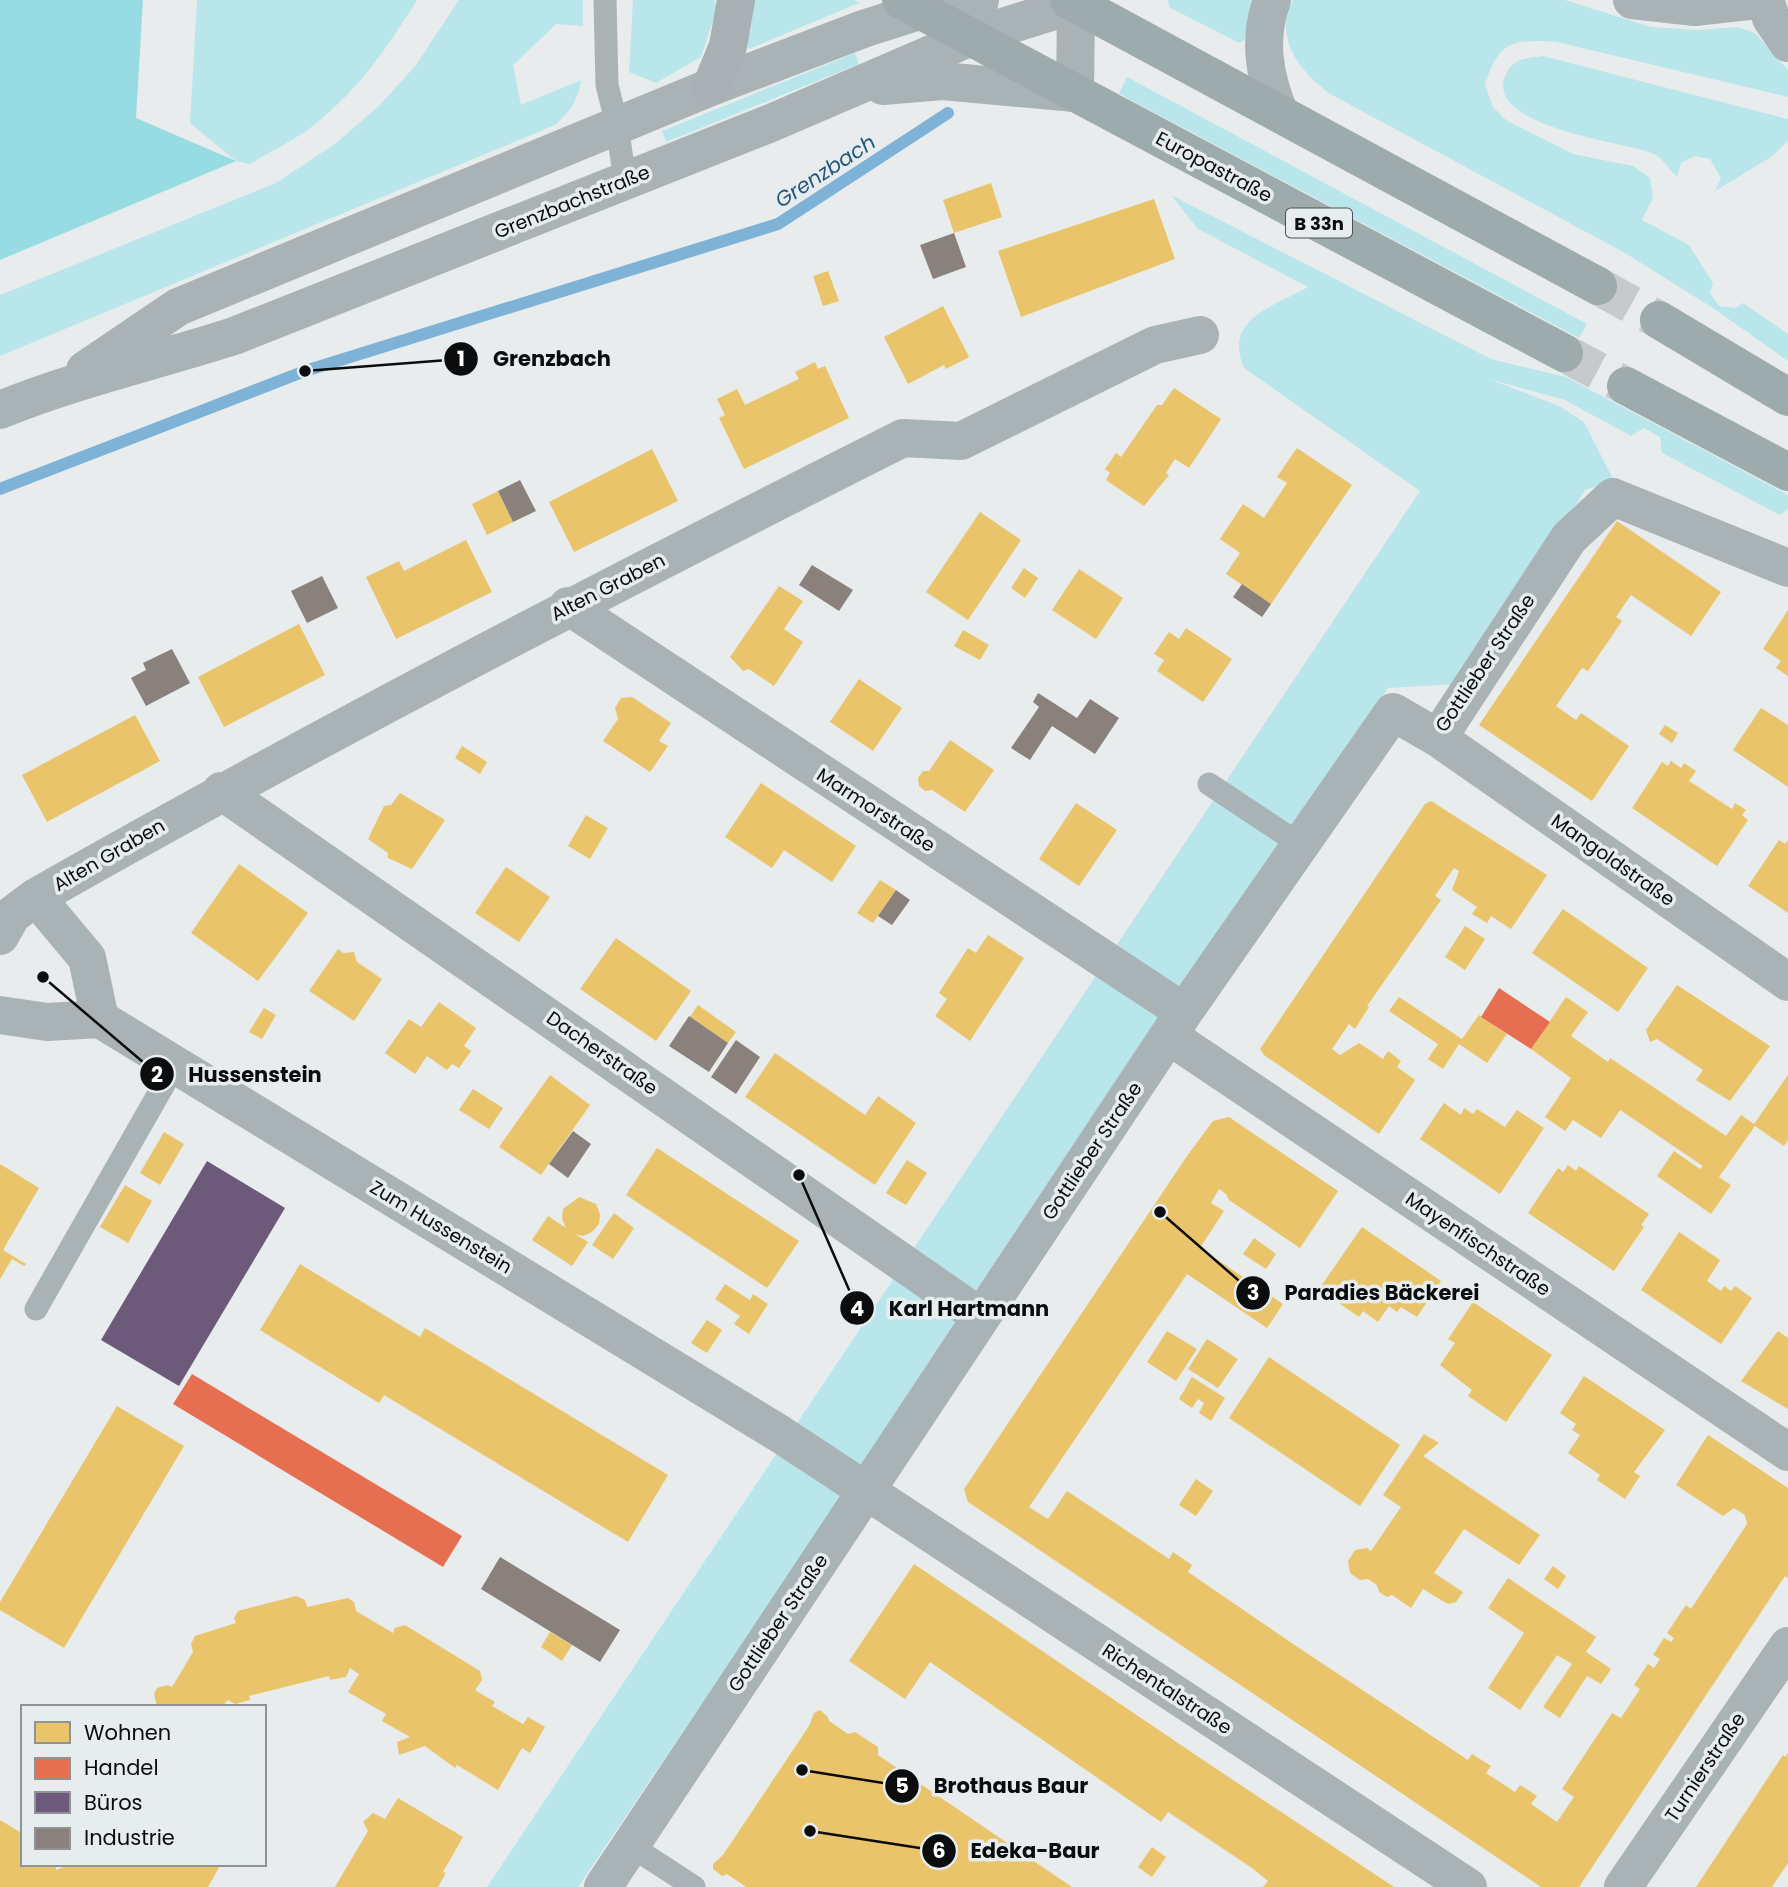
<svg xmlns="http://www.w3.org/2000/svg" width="1788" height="1887" font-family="Poppins,sans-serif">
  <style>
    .green { fill: #b9e6eb }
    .forest { fill: #98dce3 }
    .homes { fill: #e9c46a }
    .shops { fill: #e76f51 }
    .offices { fill: #6d597a }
    .industry { fill: #8a817c }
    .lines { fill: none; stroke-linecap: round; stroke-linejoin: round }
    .stream { stroke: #7eb2d7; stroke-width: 12 }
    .primary-tunnel { stroke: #c7cacb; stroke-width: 38; stroke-dasharray: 38 19; stroke-linecap: butt }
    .service { stroke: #a9b3b6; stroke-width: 23 }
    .minor { stroke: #a9b3b6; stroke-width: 38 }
    .tertiary { stroke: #a9b3b6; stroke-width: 38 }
    .primary { stroke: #9eabad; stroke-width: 38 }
    .motorway { stroke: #a8b0b4; stroke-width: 38 }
    .labels { text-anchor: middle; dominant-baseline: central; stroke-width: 7; stroke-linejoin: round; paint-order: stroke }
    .shield { fill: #e7edee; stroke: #4c5050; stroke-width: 2 }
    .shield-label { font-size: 18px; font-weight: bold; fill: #0a0c0d }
    .street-label { font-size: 19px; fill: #0a0c0d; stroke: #e7edee }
    .water-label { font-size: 21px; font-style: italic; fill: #24587d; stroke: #e7edee }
    .leader { fill: none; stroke: #0a0c0d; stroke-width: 2.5 }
    .callout-dot { fill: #0a0c0d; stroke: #e7edee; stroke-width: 2.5 }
    .mark-label { font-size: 21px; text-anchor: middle; font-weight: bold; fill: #fff }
    .callout-label { font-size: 21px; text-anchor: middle; font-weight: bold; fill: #0a0c0d; stroke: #e7edee; stroke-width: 7; stroke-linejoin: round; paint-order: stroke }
  </style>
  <rect width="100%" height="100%" fill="#e8eced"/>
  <path class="green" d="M197,0H417C387,49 353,97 306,131C288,143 268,153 250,164L236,161L190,123Z
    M459,0H583V26L556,24L513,65L521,105L581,80C578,100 571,111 555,125L0,356V295L276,183L336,143L379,106L416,65Z
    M633,0H714L717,8L701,57L656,83L629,72Z
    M753,0H854L859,3L749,49L746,43L751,30Z
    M1168,0H1251L1248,37L1239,43L1169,7Z
    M1293,0H1565L1651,27L1697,30L1738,27L1755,33L1788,70V97L1557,42C1513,39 1499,40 1485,85L1493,107L1507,121L1573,154L1633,166L1650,178L1653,197L1642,220L1689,245L1713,283L1710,293L1719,306L1736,308L1743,303L1788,334V361L1716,310L1625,253L1332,95C1302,74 1272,39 1293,0Z
    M855,53L859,64L666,142L662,131Z
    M1543,56L1788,119V141L1771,157L1715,191L1721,178L1710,159L1695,156L1681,163L1677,177C1670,170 1662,158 1654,154C1630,142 1471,127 1509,69C1517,57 1531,58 1543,56Z
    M1127,77L1587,324L1579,338L1129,99L1119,93Z
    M1171,195L1491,359L1566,377L1788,495V509L1780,515L1662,453L1660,437L1644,428L1631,436L1565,400L1489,379L1559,406L1584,422L1614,481L1585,490L1530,580L1458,684L1388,688L578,1887H487L1420,491L1244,368C1222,318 1276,306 1308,287L1198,229Z"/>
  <path class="forest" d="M0,0H143L136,118L236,161L0,260Z"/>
  <path class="homes" d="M991,183L1002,217L954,233L943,200Z
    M1154,199L1175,259L1021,317L998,251Z
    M828,271L839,301L823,306L813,276Z
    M943,306L969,357L946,369L944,365L908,384L884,337Z
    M815,362L818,369L825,366L849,418L744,469L719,418L725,415L717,399L737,389L745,405L799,379L795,372Z
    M1174,388L1221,419L1189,468L1175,459L1166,473L1169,475L1144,506L1106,480L1110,473L1105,469L1116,453L1121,457L1157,405H1162Z
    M1297,448L1352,485L1271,604L1226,574L1240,553L1220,539L1243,504L1264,518L1287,483L1277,477Z
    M652,449L678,501L574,552L549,502Z
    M498,491L513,522L487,535L472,504Z
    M980,512L1021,540L968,620L926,592Z
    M1617,521L1721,592L1691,636L1631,595L1616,617L1622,621L1588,671L1582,668L1556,706L1576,720L1581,713L1629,746L1592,801L1479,725Z
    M466,540L492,592L396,639L366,577L399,561L404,571Z
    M1024,568L1038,578L1025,598L1011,588Z
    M1079,569L1123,598L1096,639L1052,610Z
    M779,586L803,601L784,629L803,642L774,686L749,669L743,671L730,657Z
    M1788,610V676L1776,668L1781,661L1763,649Z
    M299,624L325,675L224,727L198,677Z
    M1186,628L1232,659L1203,702L1157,671L1164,660L1154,654L1169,632L1179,639Z
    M963,630L989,645L980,660L954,646Z
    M859,679L902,708L873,751L830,722Z
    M632,697L671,723L659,741L668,746L650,772L603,741L618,719L615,708L621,698Z
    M1761,708L1788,725V787L1733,750Z
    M135,715L160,761L47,822L22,775Z
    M1665,725L1678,733L1672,743L1659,734Z
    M950,740L994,770L965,812L932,790L925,791L919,786L918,778L923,771H929Z
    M462,746L487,762L480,774L455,758Z
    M1671,761L1681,768L1684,763L1696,771L1689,781L1732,809L1735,803L1746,810L1742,815L1748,820L1717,866L1632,808L1662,762L1668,766Z
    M761,783L856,846L832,882L784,850L772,868L725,837Z
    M400,793L445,820L412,869L388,858V853L368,839L384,806L391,805Z
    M1431,801L1547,875L1511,929L1491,916L1487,923L1472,914L1477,907L1452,890L1459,871L1454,868L1435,896L1441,900L1367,1006L1369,1007L1355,1029L1349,1024L1332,1049L1340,1055L1359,1043L1383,1059L1388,1051L1401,1061L1397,1067L1415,1080L1379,1134L1264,1055L1260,1049L1425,804Z
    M1076,803L1117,830L1079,886L1039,859Z
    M586,815L608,828L590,859L568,846Z
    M1779,840L1785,844L1788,840V913L1748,886Z
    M239,864L308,913L258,981L191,933Z
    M506,867L550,897L519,942L475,913Z
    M880,880L896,890L873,923L857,913Z
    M1563,909L1648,968L1618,1012L1532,953Z
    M1465,926L1485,939L1465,970L1445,957Z
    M988,935L1024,958L970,1041L935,1016L947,999L939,993L968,948L976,953Z
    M616,938L691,991L656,1041L580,989Z
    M338,949L343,953L354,952L357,962L382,979L354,1021L309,991Z
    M1677,985L1770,1046L1730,1101L1696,1080L1703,1070L1657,1039L1650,1042L1646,1030Z
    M1399,997L1462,1039L1479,1015L1507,1034L1487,1063L1459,1044L1443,1069L1428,1059L1438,1044L1389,1011Z
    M1566,997L1588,1012L1571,1036L1608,1062L1610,1058L1726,1136L1741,1115L1754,1124L1788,1075V1140L1784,1146L1755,1126L1719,1177L1731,1185L1711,1214L1657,1176L1674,1151L1700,1169L1703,1166L1620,1110L1601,1138L1573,1120L1565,1131L1545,1117L1571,1078L1531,1049Z
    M439,1002L476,1028L464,1046L471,1051L459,1068L452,1064L447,1070L427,1056L415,1074L385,1053L409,1019L421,1027Z
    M698,1005L736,1032L728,1043L690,1017Z
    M264,1008L276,1015L262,1039L249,1032Z
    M775,1053L865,1115L878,1096L916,1123L875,1185L745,1097Z
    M550,1075L590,1105L541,1175L499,1147Z
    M473,1089L503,1108L489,1129L459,1110Z
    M1444,1103L1461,1115L1464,1108L1473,1114L1477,1109L1505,1127L1517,1110L1544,1128L1500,1194L1420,1139Z
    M1229,1117L1338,1191L1300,1248L1229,1200L1226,1194L1219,1189L1211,1203L1224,1211L1200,1248L1283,1304L1267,1328L1187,1274L1029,1507L1048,1519L1067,1491L1169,1559L1173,1552L1192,1565L1188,1572L1299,1648L1468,1760L1472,1754L1491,1766L1486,1773L1515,1792L1520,1785L1537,1796L1531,1804L1557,1822L1574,1797L1562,1789L1612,1713L1621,1718L1640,1689L1634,1685L1648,1664L1654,1668L1660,1659L1653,1655L1664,1638L1671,1642L1674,1638L1667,1633L1686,1605L1691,1609L1747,1524L1745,1515L1734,1508L1723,1516L1676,1485L1708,1435L1788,1488V1578L1785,1576L1579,1887H1541L968,1502L964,1489L1187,1156L1213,1121Z
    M164,1132L184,1144L160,1185L140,1173Z
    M657,1148L799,1241L767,1288L626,1195Z
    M907,1160L927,1173L906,1205L886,1193Z
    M0,1164L39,1188L3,1250L26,1264L24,1266L12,1259L0,1279Z
    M1568,1165L1576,1171L1579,1166L1649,1214L1641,1225L1644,1227L1614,1271L1528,1213L1558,1168L1563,1172Z
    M125,1185L152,1201L128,1243L100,1227Z
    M579,1197L596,1204L600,1214L599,1224L592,1232L583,1236L575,1234L588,1242L572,1266L532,1240L548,1216L566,1228L562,1219L563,1209Z
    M614,1213L634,1228L613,1259L592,1245Z
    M1362,1227L1441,1281L1417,1317L1401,1307L1397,1312L1389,1306L1378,1322L1363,1311L1359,1317L1319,1289Z
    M1679,1232L1720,1260L1707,1281L1721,1291L1724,1286L1731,1291L1735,1286L1752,1298L1721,1344L1641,1290Z
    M1254,1238L1276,1254L1266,1269L1243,1254Z
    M300,1264L420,1337L425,1328L668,1475L628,1542L384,1395L379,1403L260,1330Z
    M725,1284L750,1300L753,1294L768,1304L749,1334L734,1324L740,1316L715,1299Z
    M1473,1302L1552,1355L1506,1422L1468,1396L1472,1390L1440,1365L1455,1343L1448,1339Z
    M707,1320L722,1330L707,1353L691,1343Z
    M1167,1331L1197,1349L1176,1381L1147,1362Z
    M1778,1331L1788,1338V1409L1741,1381Z
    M1207,1339L1238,1359L1218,1388L1188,1369Z
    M1269,1357L1400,1445L1360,1506L1229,1418Z
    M1584,1376L1665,1430L1634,1472L1640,1476L1625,1499L1597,1480L1600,1475L1568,1453L1580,1435L1572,1430L1576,1424L1560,1413Z
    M1192,1377L1225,1398L1211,1421L1199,1413L1204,1403L1198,1399L1192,1408L1179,1399Z
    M117,1406L184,1446L64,1648L0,1610V1602Z
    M1424,1434L1439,1443L1423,1456L1540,1535L1519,1565L1464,1529L1434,1573L1463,1592L1456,1602L1448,1604L1423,1589L1411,1608L1392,1595L1387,1597L1379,1592L1377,1585L1368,1579L1360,1580L1350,1573L1348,1561L1355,1550L1367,1548L1371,1551L1401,1507L1383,1495Z
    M1196,1479L1213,1491L1196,1516L1179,1505Z
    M914,1564L1203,1760L1394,1887H1263L1268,1881L1252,1868L1168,1812L1161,1822L930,1662L905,1699L849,1661Z
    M1553,1566L1566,1576L1558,1589L1544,1579Z
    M1508,1578L1596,1637L1586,1652L1611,1669L1601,1684L1587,1676L1560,1718L1543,1707L1572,1664L1557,1655L1520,1710L1488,1688L1524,1633L1488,1608Z
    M296,1596L305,1600L307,1607L348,1598L354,1602L356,1611L393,1633L395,1628L405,1625L480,1671L482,1680L475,1690L495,1702L492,1706L523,1724L528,1717L545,1727L530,1753L522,1748L498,1790L457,1765L455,1768L425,1746L399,1755L397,1742L410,1737L382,1721L386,1714L348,1692L359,1674L350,1668L346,1677L330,1680L329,1676L249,1696L250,1700L235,1704L228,1700L222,1707H157L154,1694L157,1688L167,1685L172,1687L193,1652L191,1644L195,1636L236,1623L234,1618L238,1611Z
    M550,1632L572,1645L562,1661L541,1647Z
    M820,1710L828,1717L829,1721L848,1734L855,1732L878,1747V1755L1072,1887H746L727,1874L722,1876L713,1869V1864L723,1855L809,1726L814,1713Z
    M1788,1753V1863L1772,1887H1696L1783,1755L1785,1757Z
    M398,1798L463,1837L443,1872L446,1873L438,1887H335L368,1831L363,1822L373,1813L385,1819Z
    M0,1820L23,1834V1864H55L56,1870L71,1864H221L208,1887H0Z
    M1152,1847L1166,1857L1152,1877L1138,1867Z"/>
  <path class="shops" d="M1499,988L1550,1022L1531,1049L1481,1017Z
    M192,1374L462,1536L443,1567L173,1404Z"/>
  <path class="offices" d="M207,1161L285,1208L179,1386L101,1340Z"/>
  <path class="industry" d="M954,233L966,267L933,279L920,245Z
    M520,480L536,511L513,522L498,491Z
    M812,565L853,590L839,611L799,585Z
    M322,576L338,608L307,623L291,591Z
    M1242,584L1271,604L1262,617L1233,597Z
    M172,649L190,683L146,706L131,678L146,670L143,663Z
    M1038,693L1077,718L1090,699L1119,718L1095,754L1052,726L1030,760L1011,748L1039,707L1033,702Z
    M896,890L910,900L892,925L878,916Z
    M689,1016L728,1043L709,1072L669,1046Z
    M736,1040L760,1057L736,1094L711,1077Z
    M573,1131L591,1144L568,1178L549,1164Z
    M500,1557L620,1630L600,1662L481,1589Z"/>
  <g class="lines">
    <path class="stream" d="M0,489L305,371L778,224L948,113"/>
    <path class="primary-tunnel" d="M1598,286L1659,320
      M1564,353L1626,386"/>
    <path class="service" d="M605,0L607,85L617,125L625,181
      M1209,784L1301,845
      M36,1309L175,1065
      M631,1846L694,1887"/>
    <path class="minor" d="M1272,0C1258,39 1264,75 1279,112
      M1632,0L1695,7L1757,0
      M1765,0L1771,18L1788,43
      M971,37L1089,0
      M1075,93L1076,5L1079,0
      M568,606L1184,1012
      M1438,738L1569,538L1613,497L1788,568
      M221,791L981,1317
      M36,897L87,958L100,1019
      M0,936L12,915L36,897C321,735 611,585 903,438L961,441L1155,345L1200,335
      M0,1015L47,1022L100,1019L780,1434L1468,1887
      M1169,1036L1788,1452
      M603,1887L1184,1012L1393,712L1438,738L1788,982
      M1623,1887L1788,1646"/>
    <path class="tertiary" d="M883,86L942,81L1075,93
      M85,370L178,307L711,87L863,29L954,0
      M0,410C76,379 156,361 234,336L771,123L971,37L980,0"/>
    <path class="primary" d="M901,0L1564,353
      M1069,0L1598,286
      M1659,320L1788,397
      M1626,386L1788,472"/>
    <path class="motorway" d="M711,87L728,46L736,0"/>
  </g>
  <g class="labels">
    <rect class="shield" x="1286" y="208.5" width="66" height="29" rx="5"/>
    <g class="shield-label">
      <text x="1319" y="223">B 33n</text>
    </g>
    <g class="street-label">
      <text transform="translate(1214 167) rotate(28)">Europastraße</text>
      <text transform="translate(572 202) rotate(-22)">Grenzbachstraße</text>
      <text transform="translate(608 587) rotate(-27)">Alten Graben</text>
      <text transform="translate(1485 663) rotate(-56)">Gottlieber Straße</text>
      <text transform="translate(876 810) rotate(33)">Marmorstraße</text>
      <text transform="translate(109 855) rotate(-30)">Alten Graben</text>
      <text transform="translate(1613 860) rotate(35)">Mangoldstraße</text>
      <text transform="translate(602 1053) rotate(35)">Dacherstraße</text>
      <text transform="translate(1092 1151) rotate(-56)">Gottlieber Straße</text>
      <text transform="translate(441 1227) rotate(31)">Zum Hussenstein</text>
      <text transform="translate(1478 1244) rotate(34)">Mayenfischstraße</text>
      <text transform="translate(778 1623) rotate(-56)">Gottlieber Straße</text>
      <text transform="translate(1167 1689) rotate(33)">Richentalstraße</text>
      <text transform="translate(1705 1767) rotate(-56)">Turnierstraße</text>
    </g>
    <g class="water-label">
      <text transform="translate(825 171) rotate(-33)">Grenzbach</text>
    </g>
  </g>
  <path class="leader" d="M305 371L461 359M43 977L157 1074M1160 1212L1253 1293M799 1175L857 1308M802 1770L902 1786M810 1831L939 1851"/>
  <g class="callout-dot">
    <circle cx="305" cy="371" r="7"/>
    <circle cx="43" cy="977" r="7"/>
    <circle cx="1160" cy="1212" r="7"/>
    <circle cx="799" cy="1175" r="7"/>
    <circle cx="802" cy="1770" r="7"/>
    <circle cx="810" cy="1831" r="7"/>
    <circle cx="461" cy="359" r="18"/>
    <circle cx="157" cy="1074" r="18"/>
    <circle cx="1253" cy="1293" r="18"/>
    <circle cx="857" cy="1308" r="18"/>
    <circle cx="902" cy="1786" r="18"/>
    <circle cx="939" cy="1851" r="18"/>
  </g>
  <g class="mark-label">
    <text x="461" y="366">1</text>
    <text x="157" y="1082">2</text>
    <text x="1253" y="1300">3</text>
    <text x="857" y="1316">4</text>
    <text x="902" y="1793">5</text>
    <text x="939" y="1858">6</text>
  </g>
  <g class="callout-label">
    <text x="552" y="366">Grenzbach</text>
    <text x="255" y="1082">Hussenstein</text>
    <text x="1382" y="1300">Paradies Bäckerei</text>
    <text x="969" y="1316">Karl Hartmann</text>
    <text x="1011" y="1793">Brothaus Baur</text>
    <text x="1035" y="1858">Edeka-Baur</text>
  </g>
  <rect x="21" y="1705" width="245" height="161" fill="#e7edee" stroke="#8f9394" stroke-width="2"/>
  <rect x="35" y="1722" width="35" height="21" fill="#e9c46a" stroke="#8f9394" stroke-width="2"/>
  <text x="84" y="1740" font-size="21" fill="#0a0c0d">Wohnen</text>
  <rect x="35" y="1758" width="35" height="21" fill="#e76f51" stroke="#8f9394" stroke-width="2"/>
  <text x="84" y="1775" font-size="21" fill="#0a0c0d">Handel</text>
  <rect x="35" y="1792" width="35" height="21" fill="#6d597a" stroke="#8f9394" stroke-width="2"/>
  <text x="84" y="1810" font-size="21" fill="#0a0c0d">Büros</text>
  <rect x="35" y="1828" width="35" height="21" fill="#8a817c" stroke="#8f9394" stroke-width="2"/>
  <text x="84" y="1845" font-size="21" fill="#0a0c0d">Industrie</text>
</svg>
